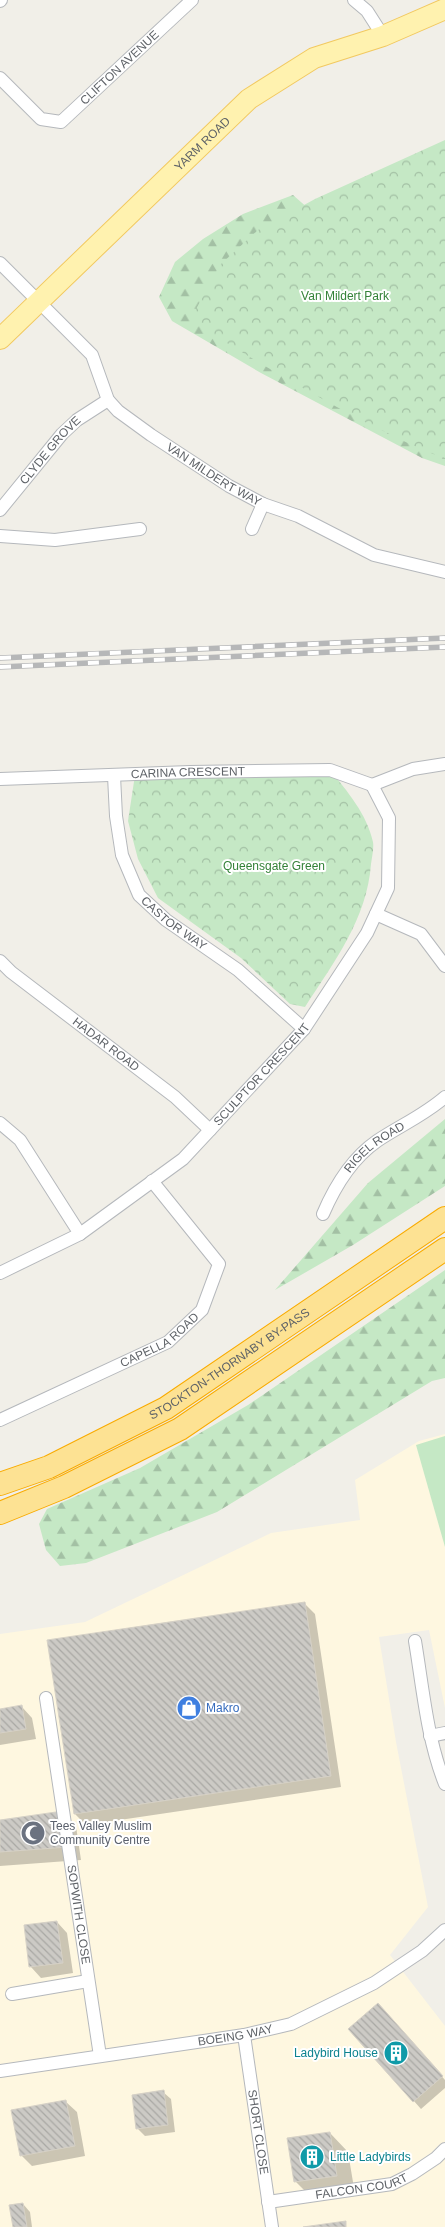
<svg xmlns="http://www.w3.org/2000/svg" width="445" height="2227" font-family="Helvetica,sans-serif">
  <style>
    .commercial { fill: #fef7e0 }
    .grass { fill: #c5e8c5 }
    .forest { fill: url(#forest-firs) }
    .park { fill: url(#park-crowns) }
    .shadow { fill: #0003 }
    .building { fill: url(#building-back-hatch); stroke: #d6d1c6 }
    .lines { fill: none; stroke-linecap: round; stroke-linejoin: round }
    .street-casing { stroke: #b5b8bc; stroke-width: 14 }
    .primary-casing { stroke: #f2c960; stroke-width: 22 }
    .highway-casing { stroke: #f9ab00; stroke-width: 24 }
    .street { stroke: #fff; stroke-width: 12 }
    .primary { stroke: #fff2af; stroke-width: 20 }
    .highway { stroke: #fde293; stroke-width: 22 }
    .rail-casing { stroke: #b6b7b8; stroke-width: 5.5 }
    .rail { stroke: #fff; stroke-width: 4; stroke-dasharray: 11; stroke-linecap: butt }
    .labels { text-anchor: middle; dominant-baseline: central; stroke-width: 4; stroke-linejoin: round; paint-order: stroke }
    .street-label { font-size: 12px; fill: #5f6368; stroke: #fff }
    .park-label { font-size: 12px; fill: #348238; stroke: #fff }
    .shop-label { font-size: 12px; fill: #366cbe; stroke: #fff; text-anchor: start }
    .worship-label { font-size: 12px; fill: #5b616d; stroke: #fff; text-anchor: start }
    .culture-label { font-size: 12px; fill: #0d838f; stroke: #fff; text-anchor: end }
  </style>
  <defs>
    <pattern id="forest-firs" width="22" height="20" patternUnits="userSpaceOnUse" patternTransform="scale(1.25)"><rect width="22" height="20" fill="#c5e8c5"/><path d="M5 1l3.5 6h-7zM16 11l3.5 6h-7z" fill="#a3c0a4"/></pattern>
    <pattern id="park-crowns" width="20" height="18" patternUnits="userSpaceOnUse" patternTransform="scale(1.25)"><rect width="20" height="18" fill="#c5e8c5"/><path d="M2 6a3 3 0 1 1 6 0M12 15a3 3 0 1 1 6 0" fill="none" stroke="#a3c0a4"/></pattern>
    <pattern id="building-back-hatch" width="6" height="6" patternUnits="userSpaceOnUse" patternTransform="scale(1.25)"><rect width="6" height="6" fill="#cccac5"/><path d="M-1 5l2 2M0 0l6 6M5-1l2 2" fill="none" stroke="#a9a8a4"/></pattern>
  </defs>
  <rect width="100%" height="100%" fill="#f1efe8"/>
  <path class="commercial" d="M445,1434V1708L429,1630L379,1637L396,1742L428,1907L390,1955L445,2026V2227H0V1634L85,1622L271,1533L360,1520L355,1480L419,1441Z"/>
  <path class="grass" d="M445,1436V1547L416,1445Z"/>
  <path class="forest" d="M293,195L310,210L445,444V466L422,458L261,373L172,321L159,297L175,262L203,239L243,214Z
    M445,1119V1186L353,1245L275,1290L368,1183Z
    M445,1270V1378L432,1381L217,1512L86,1563L60,1566L46,1550L39,1524L47,1509L140,1468L248,1405Z"/>
  <path class="park" d="M445,140V458C417,449 392,435 365,422C305,391 247,356 190,320L220,265L258,230L315,199Z
    M330,770C347,791 367,814 373,842C374,848 372,857 371,864C367,919 334,962 305,1007L290,1004L241,958L158,898L138,859L128,821L135,775Z"/>
  <path class="shadow" d="M304,1603L315,1614L341,1787L86,1825L75,1814Z
    M22,1707L32,1718L36,1739L0,1745V1710Z
    M62,1812L76,1826L81,1860L0,1866V1822Z
    M57,1922L67,1933L73,1973L41,1978L31,1967L25,1926Z
    M385,2012L445,2080V2088L421,2109L350,2029Z
    M163,2092L171,2099L175,2132L145,2136L138,2129Z
    M66,2102L77,2112L85,2156L32,2166L21,2155Z
    M330,2133L348,2152L355,2194L313,2199L295,2181Z
    M23,2204L30,2212L32,2227H14Z"/>
  <path class="building" d="M305,1602L331,1776L74,1814L47,1640Z
    M22,1705L26,1729L0,1733V1709Z
    M63,1811L68,1847L0,1852V1820Z
    M57,1921L63,1963L29,1967L24,1925Z
    M378,2003L443,2076L413,2102L348,2029Z
    M164,2090L168,2125L136,2129L132,2095Z
    M66,2100L75,2146L20,2156L11,2110Z
    M330,2132L337,2176L294,2182L287,2138Z
    M23,2203L27,2227H13L9,2205Z
    M346,2221V2227H303Z"/>
  <g class="lines">
    <defs>
      <g id="street">
        <path d="M354,0L367,11L383,36"/>
        <path d="M0,1L1,0"/>
        <path id="s1" d="M0,78L41,119L61,122L192,0"/>
        <path id="s2" d="M0,263L92,355L108,400L118,411L151,435L229,486L263,504L298,516L374,555L445,572"/>
        <path id="s3" d="M0,510L62,434L77,420L108,400"/>
        <path d="M252,529L263,504"/>
        <path d="M0,536L55,540L140,529"/>
        <path id="s4" d="M114,776L116,816L122,855L139,895L166,920L238,970L304,1029"/>
        <path id="s5" d="M0,779L190,772L330,770L372,785"/>
        <path d="M372,785L413,769L445,764"/>
        <path d="M376,914L421,934L445,966"/>
        <path id="s6" d="M0,961L11,972L175,1097L210,1130"/>
        <path d="M0,1123L20,1140L80,1234"/>
        <path id="s7" d="M323,1214C335,1186 351,1159 377,1141C401,1125 423,1116 445,1097"/>
        <path id="s8" d="M0,1273L80,1234L183,1159L304,1029L367,933L388,888L389,818L372,785"/>
        <path id="s9" d="M0,1420L168,1342L202,1310L219,1264L152,1181"/>
        <path d="M415,1641C423,1689 427,1739 445,1784"/>
        <path id="s10" d="M46,1698L100,2056"/>
        <path d="M430,1736L445,1733"/>
        <path d="M12,1994L88,1981"/>
        <path id="s11" d="M244,2035L272,2227"/>
        <path id="s12" d="M0,2071L244,2035L291,2024L374,1983L422,1951L445,1930"/>
        <path id="s13" d="M268,2202L392,2184L412,2174L436,2158L445,2149"/>
      </g>
      <g id="primary">
        <path id="s14" d="M0,339L249,99L314,58L383,36L445,9"/>
      </g>
      <g id="highway">
        <path id="s15" d="M0,1484L49,1467L166,1408L445,1218"/>
        <path d="M0,1513L64,1487L180,1429L445,1249"/>
      </g>
    </defs>
    <use href="#street" class="street-casing"/>
    <use href="#primary" class="primary-casing"/>
    <use href="#highway" class="highway-casing"/>
    <use href="#street" class="street"/>
    <use href="#primary" class="primary"/>
    <use href="#highway" class="highway"/>
    <defs>
      <path id="rail" d="M0,658L445,638
        M0,667L445,647"/>
    </defs>
    <use href="#rail" class="rail-casing"/>
    <use href="#rail" class="rail"/>
  </g>
  <defs>
    <symbol id="shop-disc" viewBox="-11 -11 22 22"><circle r="9.5" fill="#3f7fe0" stroke="#fff"/><path d="M-5-2.5h2.3a2.7 3.5 0 0 1 5.4 0H5L5.5 6h-11ZM-1.5-2.5h3a1.5 2.3 0 0 0-3 0Z" fill="#fff"/></symbol>
    <symbol id="mosque-disc" viewBox="-11 -11 22 22"><circle r="9.5" fill="#6b7280" stroke="#fff"/><path d="M3.5-4.9A6 6 0 1 0 3.5 4.9A5 5 0 1 1 3.5-4.9Z" fill="#fff"/></symbol>
    <symbol id="building-disc" viewBox="-11 -11 22 22"><circle r="9.5" fill="#0f9aa8" stroke="#fff"/><path d="M-4-6H4V6H1V3H-1V6H-4ZM-2.5-4.3h1.7v1.8h-1.7ZM.8-4.3h1.7v1.8H.8ZM-2.5-1h1.7V.8h-1.7ZM.8-1h1.7V.8H.8Z" fill="#fff"/></symbol>
  </defs>
  <g fill-rule="evenodd">
    <use href="#shop-disc" x="175" y="1694" width="28" height="28"/>
    <use href="#mosque-disc" x="19" y="1819" width="28" height="28"/>
    <use href="#building-disc" x="382" y="2039" width="28" height="28"/>
    <use href="#building-disc" x="298" y="2143" width="28" height="28"/>
  </g>
  <g class="labels">
    <g class="street-label">
      <text stroke="none"><textPath href="#s1" startOffset="158">CLIFTON AVENUE</textPath></text>
      <text stroke="none"><textPath href="#s14" startOffset="281">YARM ROAD</textPath></text>
      <text stroke="none"><textPath href="#s3" startOffset="78">CLYDE GROVE</textPath></text>
      <text stroke="none"><textPath href="#s2" startOffset="308">VAN MILDERT WAY</textPath></text>
      <text stroke="none"><textPath href="#s5" startOffset="188">CARINA CRESCENT</textPath></text>
      <text stroke="none"><textPath href="#s4" startOffset="168">CASTOR WAY</textPath></text>
      <text stroke="none"><textPath href="#s6" startOffset="135">HADAR ROAD</textPath></text>
      <text stroke="none"><textPath href="#s8" startOffset="332">SCULPTOR CRESCENT</textPath></text>
      <text stroke="none"><textPath href="#s7" startOffset="86">RIGEL ROAD</textPath></text>
      <text stroke="none"><textPath href="#s9" startOffset="179">CAPELLA ROAD</textPath></text>
      <text stroke="none"><textPath href="#s15" startOffset="260">STOCKTON-THORNABY BY-PASS</textPath></text>
      <text stroke="none"><textPath href="#s10" startOffset="219">SOPWITH CLOSE</textPath></text>
      <text stroke="none"><textPath href="#s12" startOffset="238">BOEING WAY</textPath></text>
      <text stroke="none"><textPath href="#s11" startOffset="98">SHORT CLOSE</textPath></text>
      <text stroke="none"><textPath href="#s13" startOffset="95">FALCON COURT</textPath></text>
    </g>
    <g class="park-label">
      <text x="345" y="296">Van Mildert Park</text>
      <text x="274" y="866">Queensgate Green</text>
    </g>
    <g class="shop-label">
      <text x="206" y="1708">Makro</text>
    </g>
    <g class="worship-label">
      <text x="50" y="1826">Tees Valley Muslim<tspan x="50" dy="14">Community Centre</tspan></text>
    </g>
    <g class="culture-label">
      <text x="378" y="2053">Ladybird House</text>
      <text x="330" y="2157" text-anchor="start">Little Ladybirds</text>
    </g>
  </g>
</svg>
